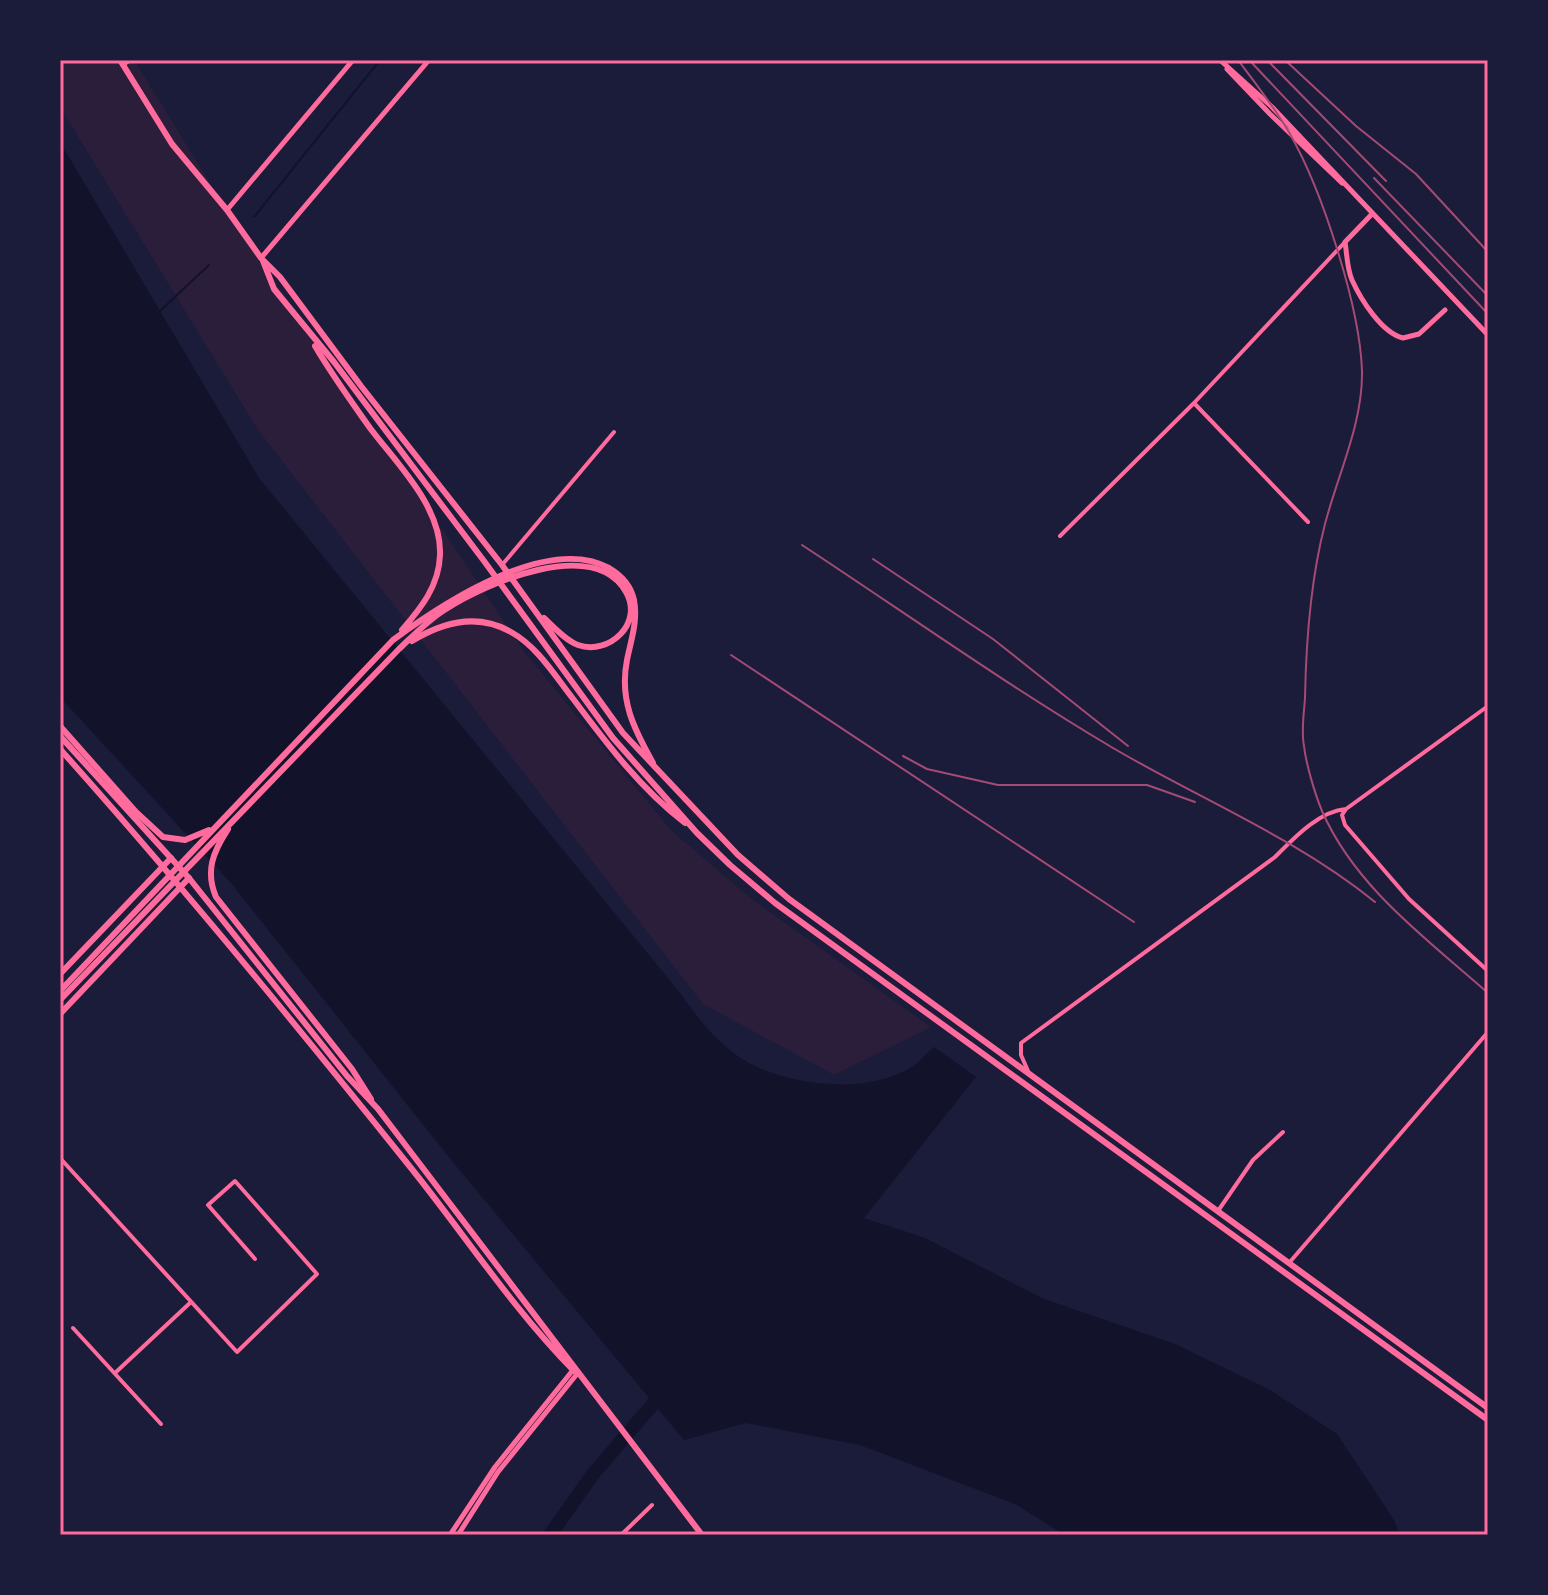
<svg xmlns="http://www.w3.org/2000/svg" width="1548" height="1595" font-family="'Golos Text',sans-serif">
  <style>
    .green { fill: #2a1e3b }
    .water { fill: #12122b }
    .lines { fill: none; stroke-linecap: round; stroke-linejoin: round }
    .stream { stroke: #12122b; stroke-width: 2 }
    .river { stroke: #12122b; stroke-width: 14 }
    .minor { stroke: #ff6b9d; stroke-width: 4 }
    .tertiary { stroke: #ff6b9d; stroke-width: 5 }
    .secondary { stroke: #ff6b9d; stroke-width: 5 }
    .primary { stroke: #ff6b9d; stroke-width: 6 }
    .trunk { stroke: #ff6b9d; stroke-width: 6 }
    .rail { stroke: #a44b75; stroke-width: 2 }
    .neatline { fill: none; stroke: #ff6b9d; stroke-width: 3 }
  </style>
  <rect width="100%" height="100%" fill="#1b1b3a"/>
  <path class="green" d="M60,60H134L227,210L526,654L672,831L753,900L931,1027L834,1075L703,1004L258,430L60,107Z"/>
  <path class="water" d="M60,142L259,478L680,993C698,1018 716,1043 744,1060C787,1086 865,1095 910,1068C919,1063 926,1054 934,1047L976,1077L864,1218L925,1238L1044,1299L1175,1344L1270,1390L1337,1434L1394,1520L1400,1535H1065L1015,1504L860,1445L746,1423L684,1440L452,1161L231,883L60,697Z"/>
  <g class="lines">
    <path class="stream" d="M254,217L380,60
      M160,311L209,265"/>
    <path class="river" d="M550,1535L593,1474L665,1390"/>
    <path class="minor" d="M123,65L130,60
      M1194,403L1308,522
      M1060,536L1194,403L1345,242
      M502,565L614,432
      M1488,706L1346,809L1342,815L1345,825L1409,899L1488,971
      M1028,1071L1021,1055V1043L1275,857C1293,839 1319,811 1346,809
      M60,1158L237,1352L317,1274L235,1181L208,1205L255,1259
      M1218,1211L1253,1160L1283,1132
      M1289,1263L1488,1032
      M73,1328L161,1424
      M115,1373L191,1302
      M621,1535L652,1505"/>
    <path class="tertiary" d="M1372,214L1345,242C1347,254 1347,269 1352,280C1361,300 1382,333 1403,338L1419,334L1445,310
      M261,258L429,60"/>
    <path class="secondary" d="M1220,60L1272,107L1488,335
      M1227,69L1270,114L1342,183
      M227,210L353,60
      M450,1535L495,1467L573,1370
      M458,1535L498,1472L577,1374"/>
    <path class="primary" d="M120,60L172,144L227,210L261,258L280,277L361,386L502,565L623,733L738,855L789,899L1488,1408
      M263,261L274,289L334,362L484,561L613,738L697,833L730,865L775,903L1488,1420
      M315,346C332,375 351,401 370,428C397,464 442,507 440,555C439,586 421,608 402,630
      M412,641C443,622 478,613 511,632C538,647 555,676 574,700C607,744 641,789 685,823
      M60,726L136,812L163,837L185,840L209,830
      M228,829C213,852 205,871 216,897L352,1069L371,1099
      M60,974L171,858
      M60,991L393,640C442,604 547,534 609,568C621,575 631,586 634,600C638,621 631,640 627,660C619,700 634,729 653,763
      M60,1000L399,649C414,635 428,620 446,609C486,583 594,536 626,592C644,623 609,656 578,645C565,640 554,627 544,618
      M60,1014L189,878"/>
    <path class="trunk" d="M60,736L189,878L347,1076L378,1109L702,1535
      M60,749C180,883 294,1022 407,1163C463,1232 511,1307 574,1371"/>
    <path class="rail" d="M1238,60C1256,84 1275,108 1290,134C1322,190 1360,307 1362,371C1363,423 1338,474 1325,524C1311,578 1306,642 1305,698C1304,713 1301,731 1304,746C1306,764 1315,794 1322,811C1355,887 1427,939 1488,993
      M1267,60L1386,181
      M1285,60L1356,126L1416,174L1488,252
      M1252,63L1488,314
      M1374,178L1488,296
      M802,545C904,612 1008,686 1113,748C1200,799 1296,838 1375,902
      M873,559L993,639L1128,746
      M731,655L1134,922
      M903,756L927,769L998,785H1147L1195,802"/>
  </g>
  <rect width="1548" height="1595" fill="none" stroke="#1b1b3a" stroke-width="124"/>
  <rect x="62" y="62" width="1424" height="1471" class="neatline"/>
</svg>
